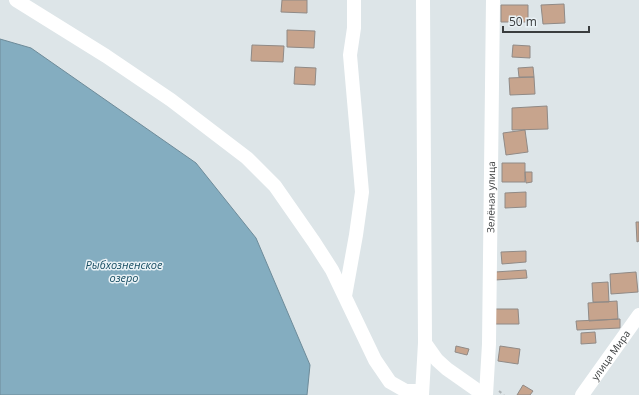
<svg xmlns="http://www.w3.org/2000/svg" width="639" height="395" font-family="'Open Sans',sans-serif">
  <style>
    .water { fill: #84adc0; stroke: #6e8b99 }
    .building { fill: #c7a48d; stroke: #908a86 }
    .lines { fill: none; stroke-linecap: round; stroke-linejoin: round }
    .path { stroke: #abb1b4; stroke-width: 2; stroke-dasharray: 3 3; stroke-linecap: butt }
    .minor { stroke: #fff; stroke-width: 14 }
    .labels { text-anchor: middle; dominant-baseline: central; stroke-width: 3; stroke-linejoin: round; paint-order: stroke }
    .street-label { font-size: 10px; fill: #3a3d3e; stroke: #eaf2f6 }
    .water-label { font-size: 11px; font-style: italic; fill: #174d62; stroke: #eaf2f6 }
  </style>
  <rect width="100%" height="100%" fill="#dde5e8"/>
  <path class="water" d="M0,39L31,48L196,163L256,238L310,365L307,395H0Z"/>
  <path class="building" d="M282,0H307V13L281,12Z
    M564,4L565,23L543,24L541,5Z
    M501,5H528V22H501Z
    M287,30L315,31L314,48L287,47Z
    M252,45L284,46L283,62L251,61Z
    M513,45L530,46V58L512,57Z
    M295,67L316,68L315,85L294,84Z
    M533,67L534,77H519L518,68Z
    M534,77L535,94L510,95L509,78Z
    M547,106L548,129L512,130V108Z
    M525,130L528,152L506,155L503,133Z
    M502,163H525V182H502Z
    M525,172H532V182L526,183Z
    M526,192V207L505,208V193Z
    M636,222H639V241L637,242Z
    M526,251V262L502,264L501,252Z
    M526,270L527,278L495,280V272Z
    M636,272L638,292L611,294L610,274Z
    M608,282L609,302H593L592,283Z
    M617,301L618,319L589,321L588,303Z
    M495,309H518L519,324H495Z
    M620,319V328L577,330L576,321Z
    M595,332L596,343L581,344V333Z
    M456,346L469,349L467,355L455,352Z
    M500,346L520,349L518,364L498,361Z
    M523,385L533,391L530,395H517Z"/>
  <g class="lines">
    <path class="path" d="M499,391L504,395"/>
    <g class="minor">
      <path d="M16,0L106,56L171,100L247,158L275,186L314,242L332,270L375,360L390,382L406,391H422"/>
      <path d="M345,296L356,235L362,192L350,55L354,28V0"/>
      <path d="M425,343L437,360L447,369L484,395"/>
      <path d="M422,395L425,343L423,0"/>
      <path id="s1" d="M486,395L489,344L493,0"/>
      <path id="s2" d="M582,395L639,315"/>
    </g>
  </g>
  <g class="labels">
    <g class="street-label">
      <text stroke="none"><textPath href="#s1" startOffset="198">Зелёная улица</textPath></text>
      <text stroke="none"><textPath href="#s2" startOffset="49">улица Мира</textPath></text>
    </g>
    <g class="water-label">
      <text x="124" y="264">Рыбхозненское<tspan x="124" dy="13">озеро</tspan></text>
    </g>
  </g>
  <path d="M503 26v6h86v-6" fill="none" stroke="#3a3d3e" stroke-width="2"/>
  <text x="509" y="26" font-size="12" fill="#3a3d3e" stroke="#eaf2f6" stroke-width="3" paint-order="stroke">50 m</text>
</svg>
